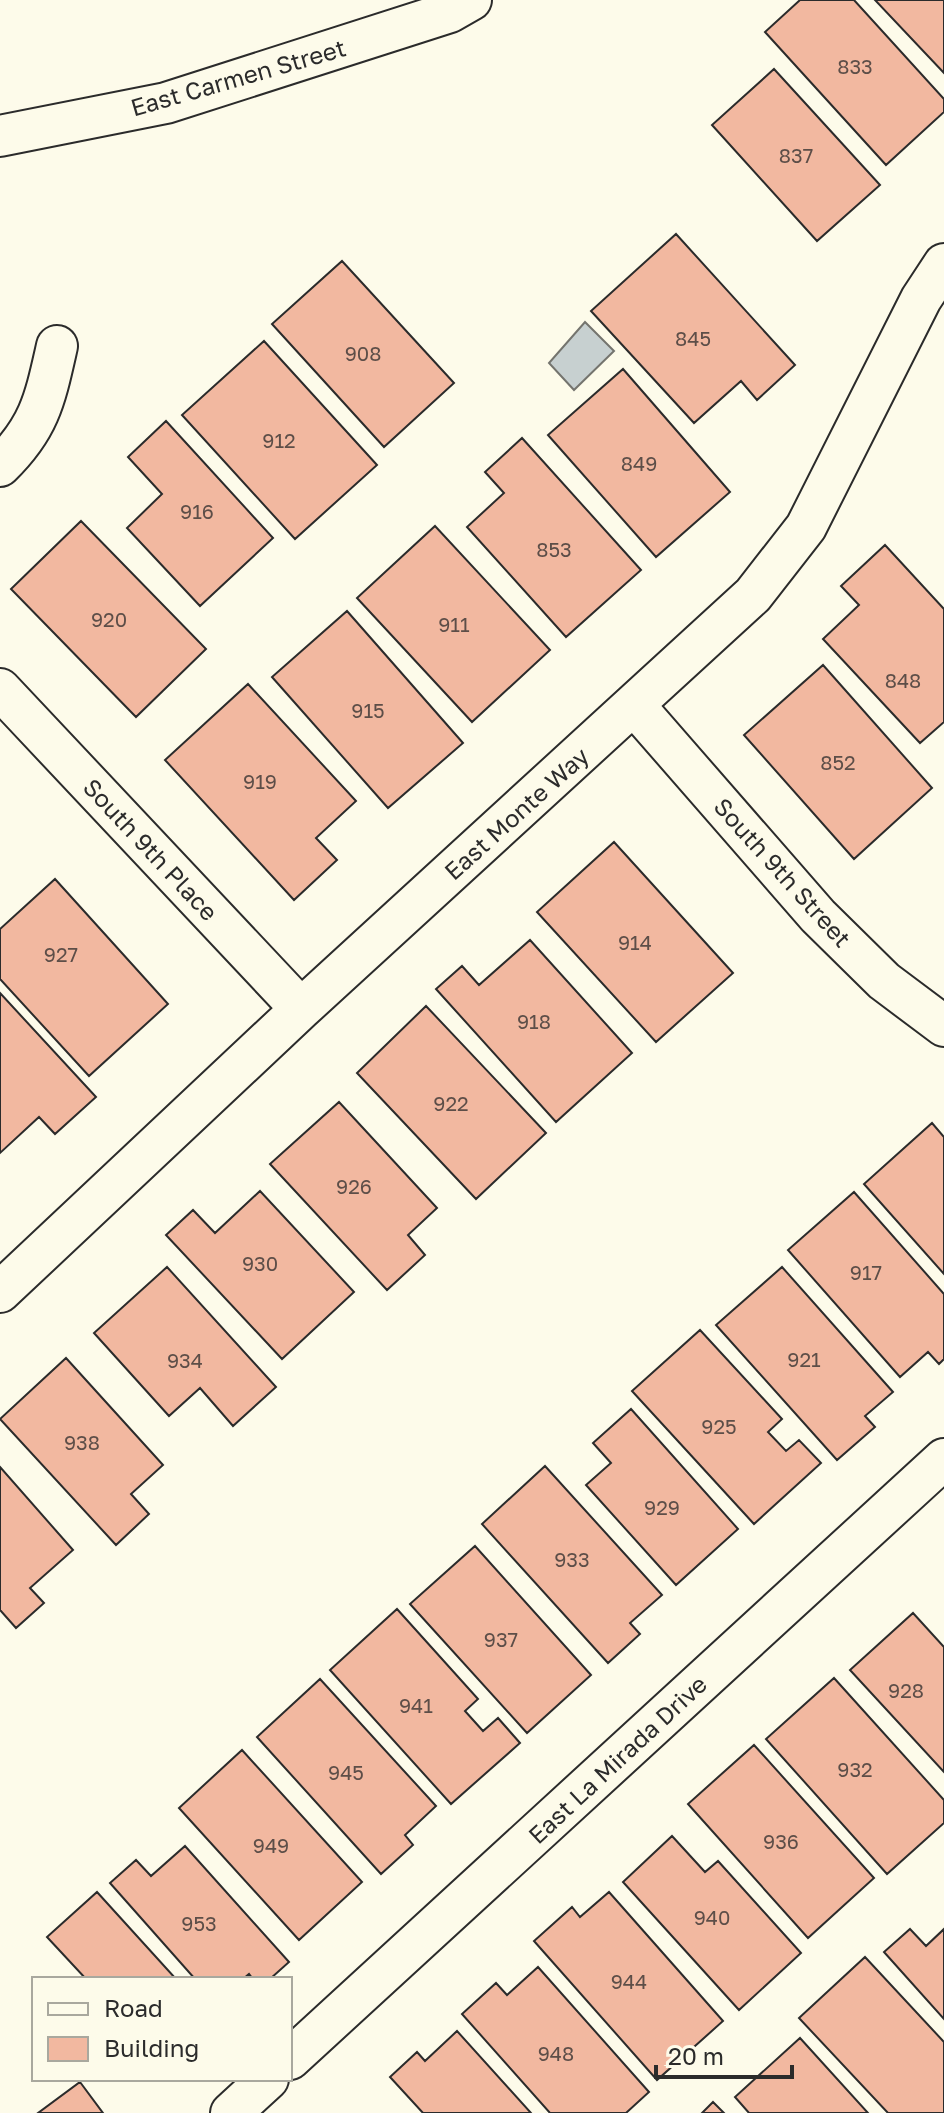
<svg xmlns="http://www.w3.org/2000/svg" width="944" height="2113" font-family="'Golos Text',sans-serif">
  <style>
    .water { fill: #c7d0d0; stroke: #74746e; stroke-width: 2 }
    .building { fill: #f2b8a0; stroke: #2b2b2b; stroke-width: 2 }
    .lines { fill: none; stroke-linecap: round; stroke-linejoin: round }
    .street-casing { stroke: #2b2b2b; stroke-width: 44 }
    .street { stroke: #fdfbea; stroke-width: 40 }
    .labels { text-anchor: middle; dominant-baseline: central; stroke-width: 6; stroke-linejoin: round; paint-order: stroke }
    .number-label { font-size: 20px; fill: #5d4e48 }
    .street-label { font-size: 24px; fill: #2b2b2b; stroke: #fdfbea }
  </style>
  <rect width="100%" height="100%" fill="#fdfbea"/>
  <path class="water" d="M585,322L614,351L574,390L549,363Z"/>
  <path class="building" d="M800,0H854L944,99V112L886,165L765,32Z
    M875,0H944V73Z
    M774,69L880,185L817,241L712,125Z
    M676,234L795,365L757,400L741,381L694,423L591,311Z
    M342,261L454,383L384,447L272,324Z
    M264,341L377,465L295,539L182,415Z
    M623,369L730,492L656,557L548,435Z
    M166,421L273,538L200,606L127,528L162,494L128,457Z
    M522,438L641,570L566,637L467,527L504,493L485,472Z
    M81,521L206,649L136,717L11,589Z
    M435,526L550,650L472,722L357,598Z
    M885,545L944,609V722L920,743L823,639L859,605L841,586Z
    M347,611L463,743L388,808L272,677Z
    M823,665L932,788L854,859L744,735Z
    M248,684L356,801L316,838L337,860L294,900L165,760Z
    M614,842L733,973L656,1042L537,912Z
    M55,879L168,1004L89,1076L0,979V929Z
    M530,940L632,1053L556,1122L436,989L462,966L479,985Z
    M0,993L96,1097L55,1134L39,1117L0,1153Z
    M426,1006L546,1133L476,1199L357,1073Z
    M339,1102L437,1208L408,1235L425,1255L387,1290L270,1164Z
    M932,1123L944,1137V1274L864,1184Z
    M260,1191L354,1292L282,1359L166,1235L193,1210L215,1233Z
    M854,1192L944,1294V1359L939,1364L928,1352L900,1377L788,1250Z
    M167,1267L276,1387L233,1426L200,1388L169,1416L94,1333Z
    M782,1267L893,1392L865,1416L875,1427L837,1460L716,1325Z
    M700,1330L782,1419L768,1432L786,1451L799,1440L821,1463L754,1524L632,1391Z
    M66,1358L163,1465L131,1494L149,1514L116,1545L0,1419Z
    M631,1409L738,1529L676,1585L586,1485L611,1463L593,1443Z
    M545,1466L662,1595L630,1623L640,1634L608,1663L482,1524Z
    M0,1467L73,1550L30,1588L44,1603L16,1628L0,1610Z
    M475,1546L591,1675L527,1733L410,1604Z
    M397,1609L478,1699L465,1711L483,1731L498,1718L520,1743L451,1804L330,1670Z
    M913,1613L944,1647V1772L850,1670Z
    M834,1678L944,1800V1823L887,1874L766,1739Z
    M320,1679L436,1806L405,1835L413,1845L381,1874L257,1737Z
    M754,1745L874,1878L808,1938L688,1804Z
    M242,1750L362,1882L299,1940L179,1808Z
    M672,1836L705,1872L718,1861L801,1953L739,2010L623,1882Z
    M185,1846L289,1962L270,1979H253L249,1974L243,1979H195L110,1883L136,1860L151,1876Z
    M97,1892L176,1979H86L47,1937Z
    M609,1892L723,2021L657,2080L534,1941L572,1907L580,1917Z
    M910,1929L926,1946L944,1929V2019L884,1952Z
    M865,1957L944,2042V2113H888L799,2018Z
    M538,1967L649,2092L626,2113H550L462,2014L496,1983L507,1995Z
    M457,2031L531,2113H423L390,2077L417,2052L425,2061Z
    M800,2038L868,2113H749L735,2097Z
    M80,2082L103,2113H38Z
    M713,2102L724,2113H702Z"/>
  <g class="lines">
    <defs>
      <path id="street" d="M0,136L166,103L450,12L471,0
        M0,466C40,427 45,399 57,346
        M0,689L301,1009
        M634,705L818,916L884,981L944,1026
        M0,1292L301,1009L753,595L806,527L921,299L944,264
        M290,2059L944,1459
        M231,2113L268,2079"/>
    </defs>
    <use href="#street" class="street-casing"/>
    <use href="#street" class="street"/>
  </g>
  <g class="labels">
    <g class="number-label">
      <text x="855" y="66">833</text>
      <text x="796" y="155">837</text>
      <text x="693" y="338">845</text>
      <text x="363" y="353">908</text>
      <text x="279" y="440">912</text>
      <text x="639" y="463">849</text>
      <text x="197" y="511">916</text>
      <text x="554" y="549">853</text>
      <text x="109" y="619">920</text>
      <text x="454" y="624">911</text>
      <text x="903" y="680">848</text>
      <text x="368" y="710">915</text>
      <text x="838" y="762">852</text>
      <text x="260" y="781">919</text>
      <text x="635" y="942">914</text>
      <text x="61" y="954">927</text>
      <text x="534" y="1021">918</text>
      <text x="451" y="1103">922</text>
      <text x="354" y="1186">926</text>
      <text x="260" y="1263">930</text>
      <text x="866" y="1272">917</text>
      <text x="804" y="1359">921</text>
      <text x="185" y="1360">934</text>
      <text x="719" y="1426">925</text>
      <text x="82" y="1442">938</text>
      <text x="662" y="1507">929</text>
      <text x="572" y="1559">933</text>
      <text x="501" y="1639">937</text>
      <text x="906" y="1690">928</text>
      <text x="416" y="1705">941</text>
      <text x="855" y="1769">932</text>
      <text x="346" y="1772">945</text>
      <text x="781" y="1841">936</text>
      <text x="271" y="1845">949</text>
      <text x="712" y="1917">940</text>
      <text x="199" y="1923">953</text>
      <text x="629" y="1981">944</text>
      <text x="556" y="2053">948</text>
    </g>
    <g class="street-label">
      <text transform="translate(238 77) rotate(-16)">East Carmen Street</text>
      <text transform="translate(516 813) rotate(-42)">East Monte Way</text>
      <text transform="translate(151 849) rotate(47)">South 9th Place</text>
      <text transform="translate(783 872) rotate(48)">South 9th Street</text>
      <text transform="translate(617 1759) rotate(-43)">East La Mirada Drive</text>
    </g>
  </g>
  <rect x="32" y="1977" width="260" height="104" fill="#fdfbea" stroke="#a9a89e" stroke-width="2"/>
  <rect x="48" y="2003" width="40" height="12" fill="#fdfbea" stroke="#a9a89e" stroke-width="2"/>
  <text x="104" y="2017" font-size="24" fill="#2b2b2b">Road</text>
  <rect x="48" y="2037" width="40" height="24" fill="#f2b8a0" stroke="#a9a89e" stroke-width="2"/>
  <text x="104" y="2057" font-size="24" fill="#2b2b2b">Building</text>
  <path d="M656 2065v12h136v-12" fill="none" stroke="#2b2b2b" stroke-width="4"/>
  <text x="668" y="2065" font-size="24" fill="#2b2b2b" stroke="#fdfbea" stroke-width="6" paint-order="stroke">20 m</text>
</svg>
